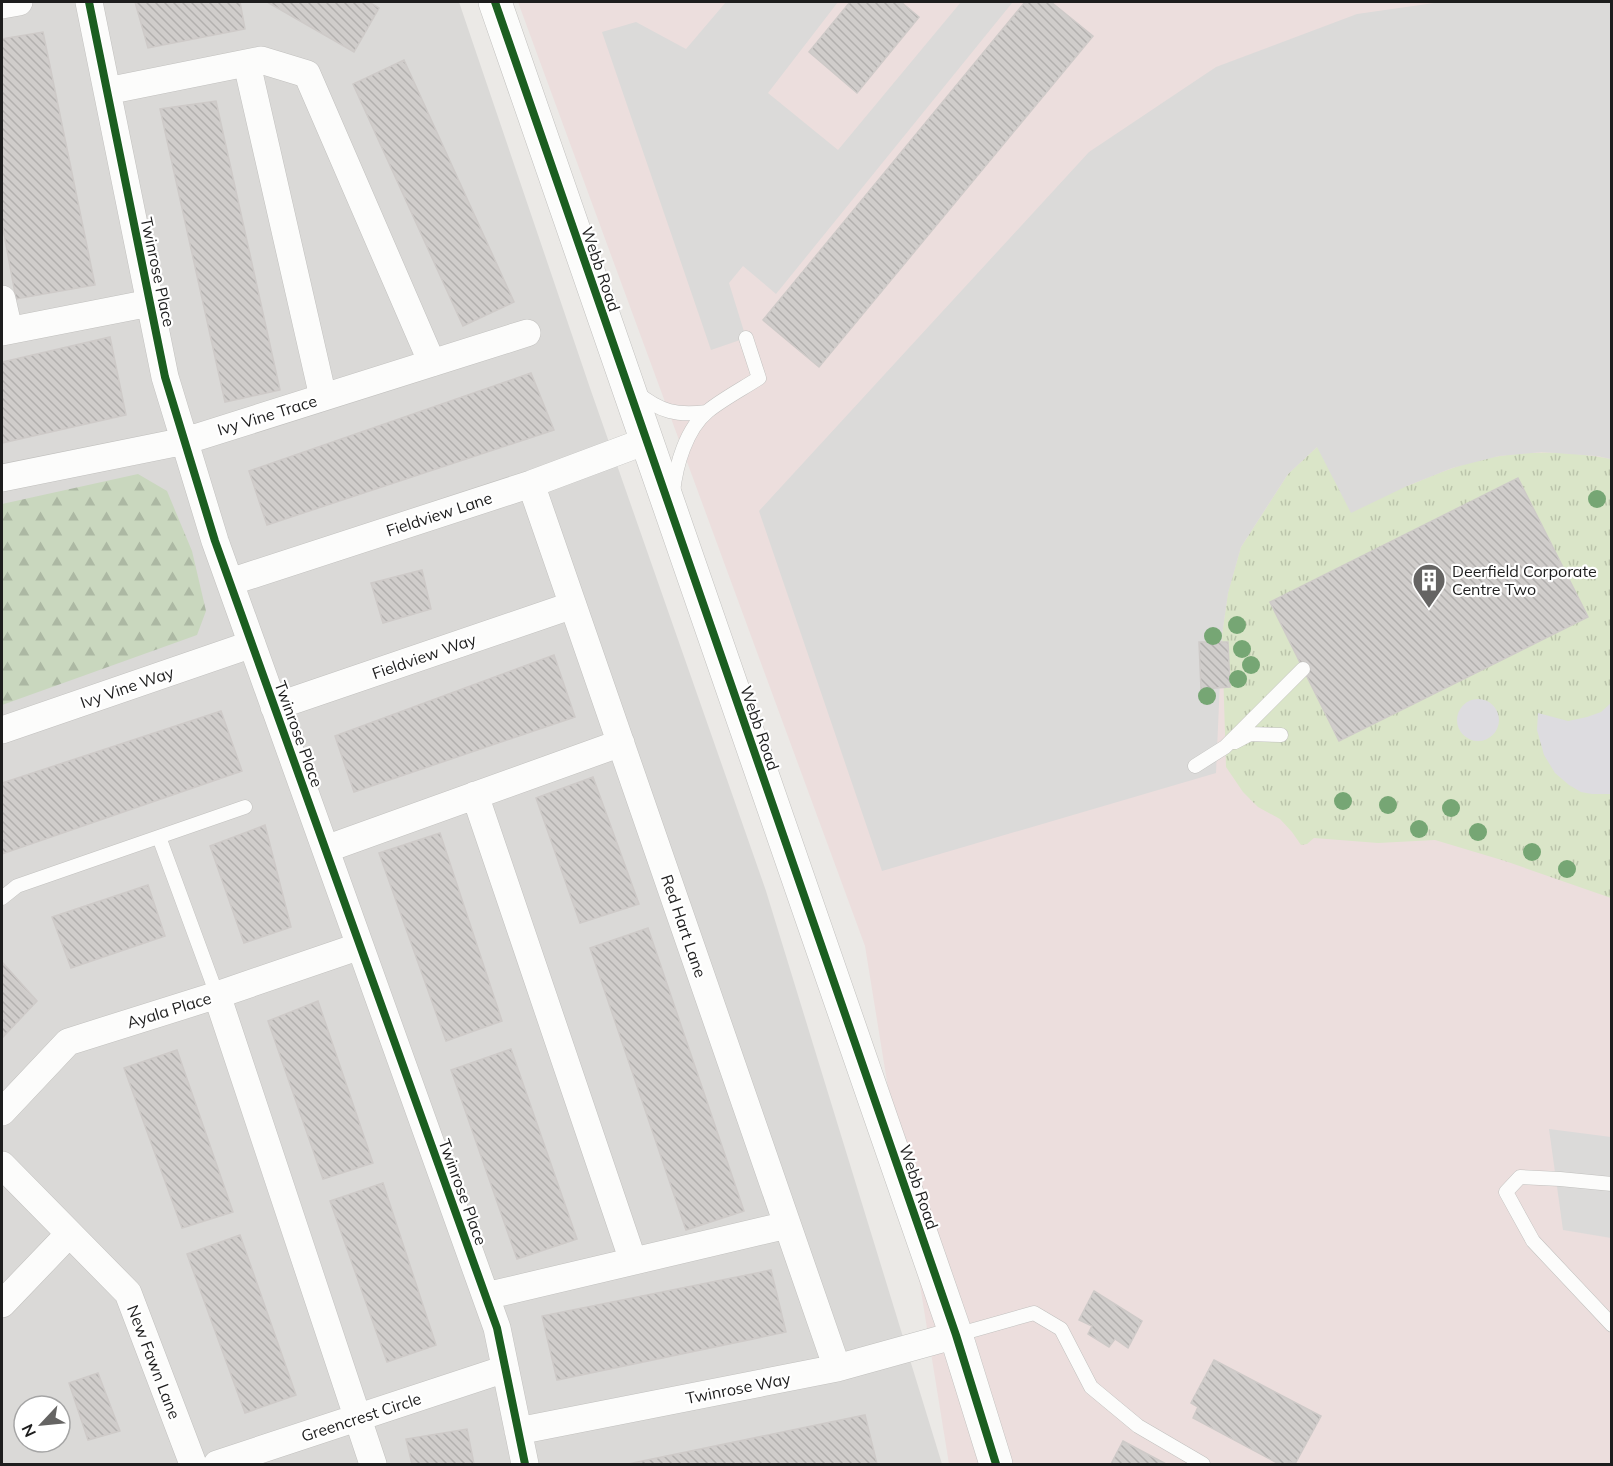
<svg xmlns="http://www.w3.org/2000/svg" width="1613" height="1466" font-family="Mulish,sans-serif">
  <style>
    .residential { fill: #dad9d7; fill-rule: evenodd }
    .commercial { fill: #ecdedd }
    .grass { fill: url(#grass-tufts) }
    .forest { fill: url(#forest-firs) }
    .parking { fill: #dbdad9 }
    .plaza { fill: #dddce0 }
    .building { fill: url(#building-back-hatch); stroke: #cecac8; stroke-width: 1.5 }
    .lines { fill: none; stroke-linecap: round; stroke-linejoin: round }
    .service-casing { stroke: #c1c0be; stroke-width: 15 }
    .minor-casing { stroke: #c1c0be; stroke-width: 28 }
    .tertiary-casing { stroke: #c1c0be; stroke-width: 34 }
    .service { stroke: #fcfcfb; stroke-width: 14 }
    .minor { stroke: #fcfcfb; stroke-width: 27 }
    .tertiary { stroke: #fcfcfb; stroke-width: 33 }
    .cycleway-casing { stroke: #fff; stroke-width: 11 }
    .cycleway { stroke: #1b5e20; stroke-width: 8 }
    .tree { fill: #76a674 }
    .labels { text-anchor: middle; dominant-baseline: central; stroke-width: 4.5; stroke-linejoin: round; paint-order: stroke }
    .street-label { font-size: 16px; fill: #1d1d1d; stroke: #fff }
    .poi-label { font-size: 16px; fill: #1d1d1d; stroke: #fff; text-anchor: start }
  </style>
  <defs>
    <pattern id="grass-tufts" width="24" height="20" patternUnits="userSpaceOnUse" patternTransform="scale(1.5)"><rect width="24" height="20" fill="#dae5c8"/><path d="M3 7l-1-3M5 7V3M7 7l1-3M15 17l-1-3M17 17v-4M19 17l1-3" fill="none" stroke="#bbc4ab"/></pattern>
    <pattern id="forest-firs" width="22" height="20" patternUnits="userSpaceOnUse" patternTransform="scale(1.5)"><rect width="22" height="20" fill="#c9d7be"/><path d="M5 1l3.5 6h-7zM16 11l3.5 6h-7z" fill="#acb8a3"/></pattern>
    <pattern id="building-back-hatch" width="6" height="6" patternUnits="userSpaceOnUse" patternTransform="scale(1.5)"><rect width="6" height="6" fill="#d0cdcb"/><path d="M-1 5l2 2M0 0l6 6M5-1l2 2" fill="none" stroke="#b2b0ae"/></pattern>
  </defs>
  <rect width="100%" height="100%" fill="#ebe9e6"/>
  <path class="residential" d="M2,2H459L590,388L766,891L942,1464H2ZM24,1406H60V1442H24Z"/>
  <path class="commercial" d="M518,2H1611V1464H949L865,946Z"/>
  <path class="grass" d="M1318,446L1407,486C1437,474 1468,460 1500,456C1536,450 1576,452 1611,459V898L1505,861L1435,840L1378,843L1314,838L1307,844L1301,845L1292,832L1280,819L1258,807L1243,792L1226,767L1222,635L1228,592L1241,547L1288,474Z"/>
  <path class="forest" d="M138,474L167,491L192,551L206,611L197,635L2,705V504Z"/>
  <path class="parking" d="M726,2H838L768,93L838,150L961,2L1012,3L776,294L743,266L729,283L746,338L711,350L602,32L636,22L686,49Z
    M1441,2H1611V459L1597,456L1542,452L1499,456L1452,468L1407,486L1351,513L1317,447L1288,474L1241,547L1228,593L1222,635L1216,773L882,871L759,511L1089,152L1216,67L1357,14Z
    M1549,1129L1611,1137V1238L1563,1230Z"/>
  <path class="plaza" d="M1457 720a21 21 0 1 1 42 0a21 21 0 1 1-42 0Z
    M1611,703V794H1592L1581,792L1569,785L1555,773L1544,755L1537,730L1538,713L1568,721L1587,717L1601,712Z"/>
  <path class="building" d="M135,2H240L245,29L148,48Z
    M267,2H369L379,8L354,52Z
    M850,2H901L919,17L857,93L809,52Z
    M1025,2H1051L1093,36L819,367L763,320Z
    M43,32L95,285L16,299L2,223V39Z
    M404,60L514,302L463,326L353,84Z
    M216,101L280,390L225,402L160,109Z
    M110,337L126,415L2,443V362Z
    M531,373L554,430L267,525L249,471Z
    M1518,478L1588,617L1339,741L1270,602Z
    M422,570L431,609L383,623L371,583Z
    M1199,642H1228L1230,687L1201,689Z
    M554,655L575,717L354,792L335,736Z
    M221,711L242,771L2,854V783Z
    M593,777L639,904L580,923L536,798Z
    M265,825L291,927L244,943L210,846Z
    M440,833L502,1021L446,1041L379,853Z
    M148,885L165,936L71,968L52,917Z
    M648,928L744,1211L686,1230L590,948Z
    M2,962L37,1001L2,1038Z
    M318,1001L373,1163L323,1179L268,1021Z
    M511,1049L577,1239L517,1259L451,1070Z
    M177,1050L233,1212L182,1228L124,1068Z
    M383,1183L436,1345L387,1362L330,1201Z
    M240,1235L296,1395L245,1413L187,1254Z
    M771,1270L786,1332L557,1380L542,1316Z
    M1094,1291L1142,1321L1128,1348L1115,1339L1109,1347L1088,1334L1092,1326L1079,1320Z
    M1214,1360L1321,1416L1295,1464L1289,1461L1287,1464H1279L1193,1418L1198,1407L1191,1403Z
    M98,1373L120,1431L88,1440L69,1383Z
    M865,1415L877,1464H628Z
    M467,1429L474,1464H412L406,1439Z
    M1123,1441L1166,1464H1111Z"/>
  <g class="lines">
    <defs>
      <path id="service" d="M636,392C660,412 677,416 707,412
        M673,492C676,465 686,429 708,411C723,399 742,389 759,378L746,338
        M1235,742L1250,734L1281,735
        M1195,766L1225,747L1303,669
        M159,837L217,995
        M2,898L17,886L245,807
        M1612,1184L1560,1179L1520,1177L1506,1192L1533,1241L1612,1325
        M956,1335L1034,1313L1061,1329L1091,1387L1138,1426L1203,1464"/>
      <path id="minor" d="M89,2L165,377L215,541L497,1328L525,1464
        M2,5L19,2
        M247,64L323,397
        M107,91L261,60L307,74L432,363
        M2,299L9,330
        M2,332L150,303
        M2,478L185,441L527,333
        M531,484L837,1368
        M230,582L531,484L646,441
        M274,707L573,605
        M2,730L252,644
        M475,795L633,1261
        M326,849L621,743
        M217,995L373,1464
        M2,1112L68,1042L217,995L360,946
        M2,1165L128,1293L193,1464
        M486,1296L787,1225
        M2,1304L69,1234
        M518,1431L837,1368L956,1335
        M217,1464L505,1369"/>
      <path id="tertiary" d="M495,2L956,1335L996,1464"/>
    </defs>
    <use href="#service" class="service-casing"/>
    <use href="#minor" class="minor-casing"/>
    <use href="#tertiary" class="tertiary-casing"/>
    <use href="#service" class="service"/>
    <use href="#minor" class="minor"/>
    <use href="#tertiary" class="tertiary"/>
    <defs>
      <path id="cycleway" d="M89,2L165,377L215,541L497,1328L525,1464
        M495,2L956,1335L996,1464"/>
    </defs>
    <use href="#cycleway" class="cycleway-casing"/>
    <use href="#cycleway" class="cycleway"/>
  </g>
  <g class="tree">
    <circle cx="1597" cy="499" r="9"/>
    <circle cx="1237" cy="625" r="9"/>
    <circle cx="1213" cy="636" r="9"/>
    <circle cx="1242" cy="649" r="9"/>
    <circle cx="1251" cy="665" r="9"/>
    <circle cx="1238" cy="679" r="9"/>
    <circle cx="1207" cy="696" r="9"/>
    <circle cx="1343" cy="801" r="9"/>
    <circle cx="1388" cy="805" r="9"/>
    <circle cx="1451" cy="808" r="9"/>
    <circle cx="1419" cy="829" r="9"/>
    <circle cx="1478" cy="832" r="9"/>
    <circle cx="1532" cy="852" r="9"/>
    <circle cx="1567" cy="869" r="9"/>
  </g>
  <defs>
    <symbol id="building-pin" viewBox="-11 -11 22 30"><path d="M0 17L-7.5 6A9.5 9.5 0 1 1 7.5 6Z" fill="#656463" stroke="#fff"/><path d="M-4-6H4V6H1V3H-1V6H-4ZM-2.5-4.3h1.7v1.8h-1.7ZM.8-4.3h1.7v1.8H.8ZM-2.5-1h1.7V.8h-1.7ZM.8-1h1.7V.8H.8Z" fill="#fff"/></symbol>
  </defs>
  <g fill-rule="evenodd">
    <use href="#building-pin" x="1410" y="561" width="38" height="52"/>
  </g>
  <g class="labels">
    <g class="street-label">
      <text transform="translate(601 269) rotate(71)">Webb Road</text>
      <text transform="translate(158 272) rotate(78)">Twinrose Place</text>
      <text transform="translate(267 415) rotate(-17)">Ivy Vine Trace</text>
      <text transform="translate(439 514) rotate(-18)">Fieldview Lane</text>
      <text transform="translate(424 656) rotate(-19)">Fieldview Way</text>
      <text transform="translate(127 687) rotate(-19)">Ivy Vine Way</text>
      <text transform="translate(760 728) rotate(71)">Webb Road</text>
      <text transform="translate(299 734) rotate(70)">Twinrose Place</text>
      <text transform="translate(684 926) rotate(71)">Red Hart Lane</text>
      <text transform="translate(169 1010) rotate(-17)">Ayala Place</text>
      <text transform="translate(919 1187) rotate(71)">Webb Road</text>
      <text transform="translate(463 1192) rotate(70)">Twinrose Place</text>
      <text transform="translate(154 1362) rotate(69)">New Fawn Lane</text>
      <text transform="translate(738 1388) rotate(-11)">Twinrose Way</text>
      <text transform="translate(361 1417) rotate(-18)">Greencrest Circle</text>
    </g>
    <g class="poi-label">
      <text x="1452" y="571">Deerfield Corporate<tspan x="1452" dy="18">Centre Two</tspan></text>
    </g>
  </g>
  <rect width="1613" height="1466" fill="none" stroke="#1d1d1d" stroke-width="6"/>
  <g transform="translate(42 1424) rotate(244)"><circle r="28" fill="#ffffff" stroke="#a5a5a5" stroke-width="1.5"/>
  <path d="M0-4.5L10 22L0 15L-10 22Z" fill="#656463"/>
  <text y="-9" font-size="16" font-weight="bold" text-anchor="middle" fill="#1d1d1d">N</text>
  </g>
</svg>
